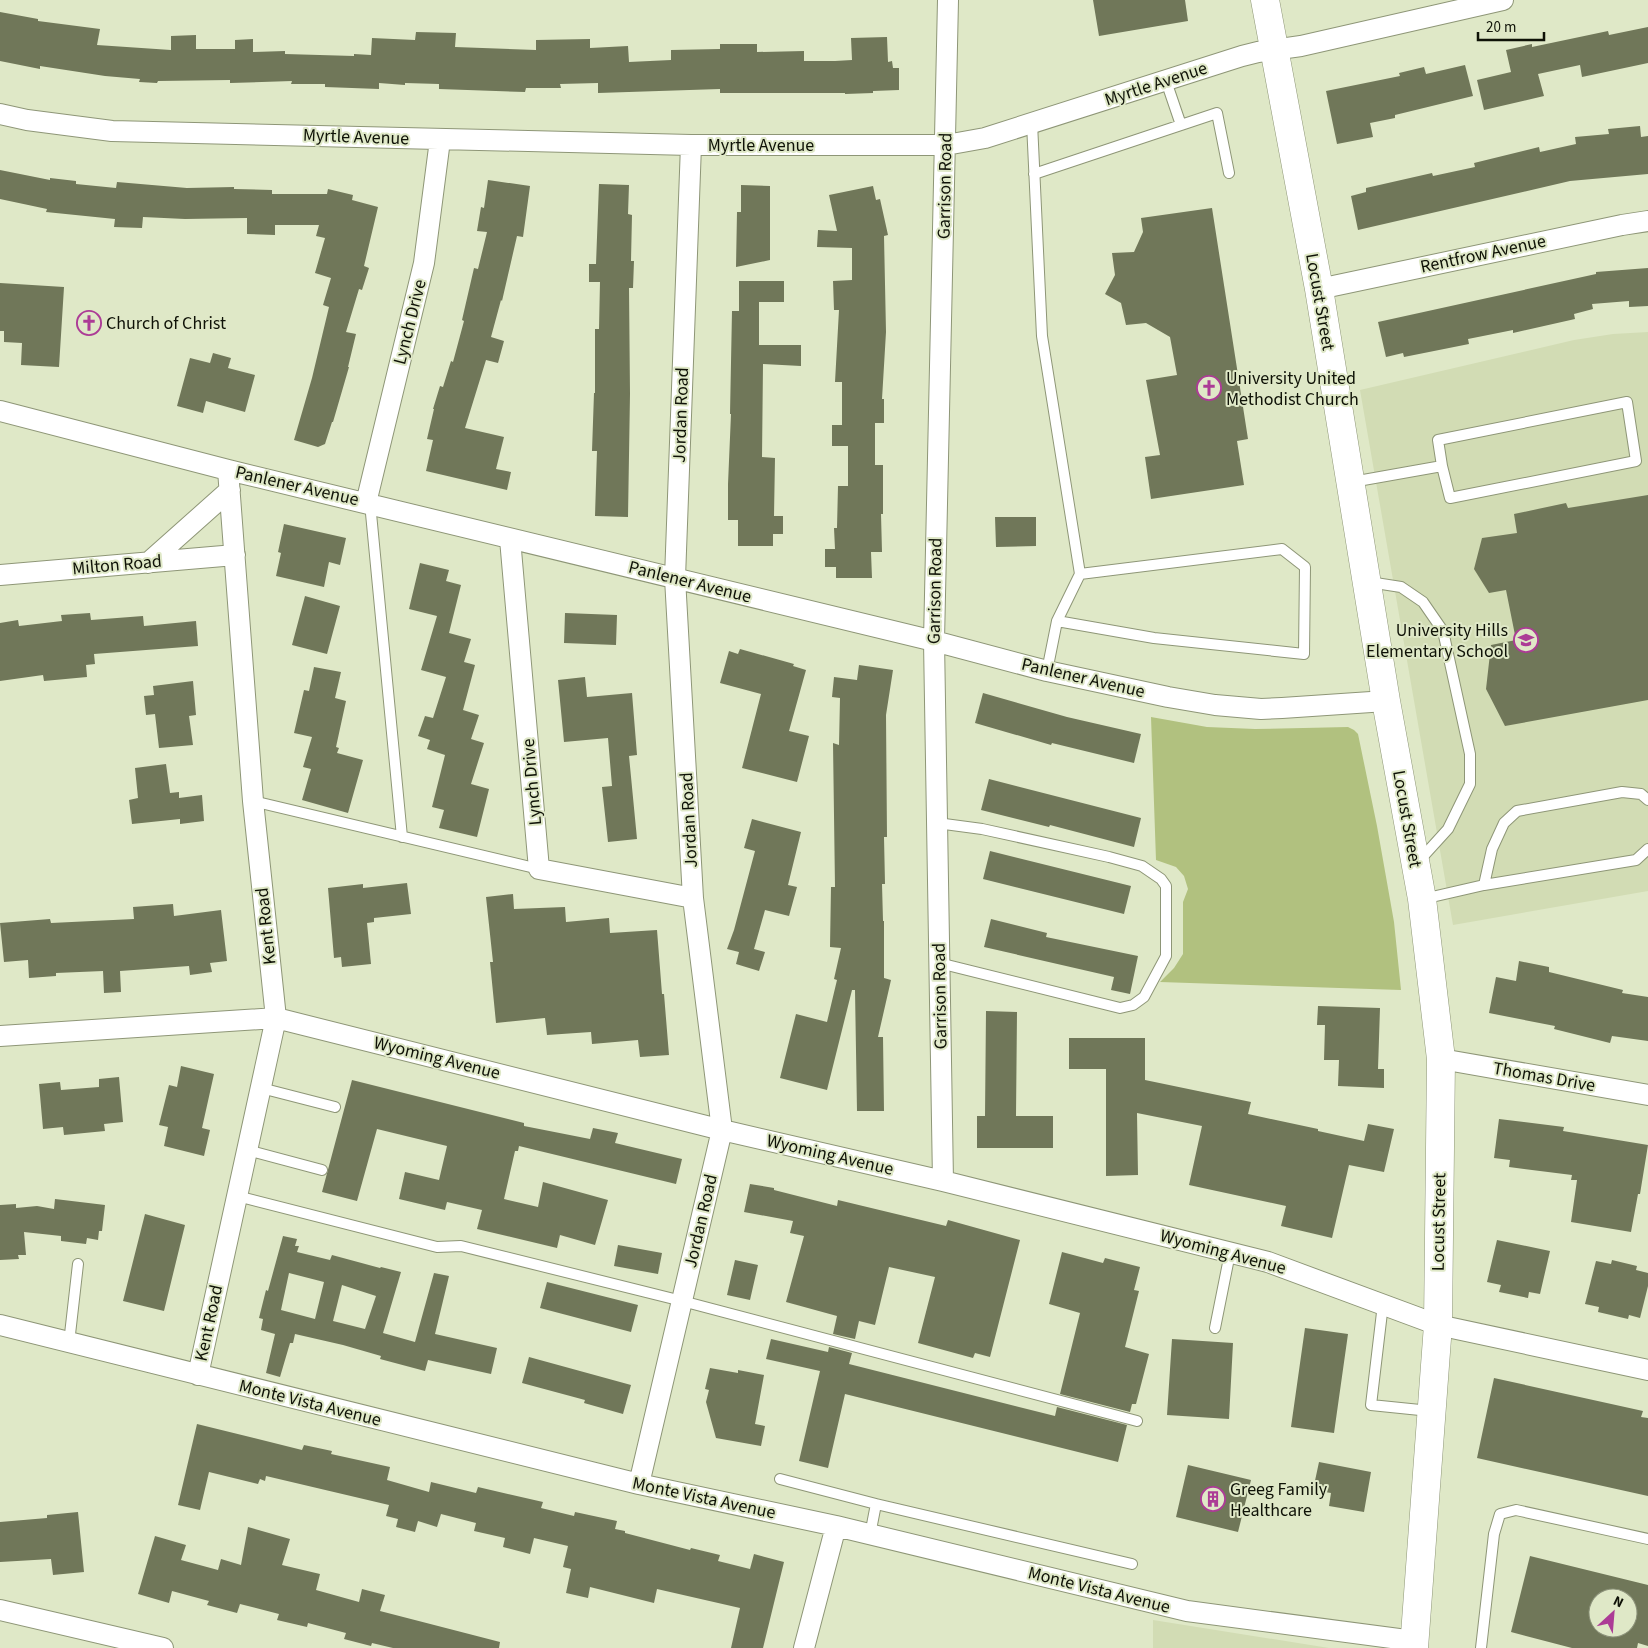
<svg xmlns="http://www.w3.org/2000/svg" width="1648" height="1648" font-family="'Source Sans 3',sans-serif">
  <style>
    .built { fill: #d2dcb4 }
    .green { fill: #b1c17f }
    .building { fill: #707759; fill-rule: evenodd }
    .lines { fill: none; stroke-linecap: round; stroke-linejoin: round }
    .lane-casing { stroke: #8e9677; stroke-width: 12 }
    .street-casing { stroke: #8e9677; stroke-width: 22 }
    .secondary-casing { stroke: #8e9677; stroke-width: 29 }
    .lane { stroke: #fff; stroke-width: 10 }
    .street { stroke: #fff; stroke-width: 20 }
    .secondary { stroke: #fff; stroke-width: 28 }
    .labels { text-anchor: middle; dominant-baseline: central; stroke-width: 4; stroke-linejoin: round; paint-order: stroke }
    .street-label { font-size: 18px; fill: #0f1207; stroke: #dfe8c7 }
    .poi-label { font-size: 18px; fill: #0f1207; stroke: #dfe8c7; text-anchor: start }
  </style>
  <rect width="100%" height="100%" fill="#dfe8c7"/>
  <path class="built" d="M1648,332V891L1453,925L1360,390L1574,340L1613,334Z
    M1153,1620L1329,1648H1153Z"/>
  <path class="green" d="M1151,717L1207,727L1255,729L1348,727L1354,730L1358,734L1377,826L1394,922L1401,990L1160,982L1174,968L1183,954V902L1188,889L1184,876L1176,867L1156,860Z"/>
  <path class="building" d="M1093,0H1185L1188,21L1099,36Z
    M0,12L38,19V21L100,29L97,45L171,50V36L196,35V49H235V40L253,39V52L285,51V54L354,56V54L371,55L372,38L415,40L416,32L456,33L455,47L536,50V40L590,39V48L628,46L629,62L671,60V50L720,49V44H757V52L804,51V61H835L852,60L851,38L887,37L888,62L892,61L893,68H899V90L873,91V93L845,94V93H720V89L598,93V83L560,84L561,88H526L525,92L439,89V84L405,83V85L379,83V89L325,87V84H291L292,81L230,83V80L158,81L157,83L139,82L140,79L105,76L40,66V69L0,61Z
    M1648,27V63L1582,77L1580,65L1538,74L1544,96L1484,110L1477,80L1511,72L1506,50L1532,44V47L1608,31L1609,35Z
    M1465,65L1473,96L1395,115V118L1370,123L1373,137L1337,144L1326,91L1400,76L1399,73L1424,67L1426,74Z
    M1640,126L1641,137L1648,136V174L1570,181L1358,230L1351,196L1366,192V188L1432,173L1433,176L1475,167L1474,163L1539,147L1540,152L1576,144L1575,137L1609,134L1608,129Z
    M0,170L50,180V178L76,181V184L116,188L117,182L187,188L234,187V189L272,190V194H327L328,189L353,195L352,200L378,207L364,266L369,268L362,290L359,289L346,332L356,334L348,367H349L333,422H332L325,444L318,447L294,440L312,378L329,307L323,305L331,278L315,273L325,238L316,236L319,225H275V235L247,234V218L185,219L143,217L142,228L114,227L115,219L46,212L47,209L0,199Z
    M488,180L530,186L523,237L517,236L502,301L501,300L491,337L504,341L498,363L486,360L465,428L504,437L496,469L511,472L507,490L426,471L433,440L427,439L434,409H433L440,386L443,387L451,361L453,362L464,321L462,320L474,268L478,269L487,232L477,231L481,207L484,208Z
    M599,184L629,185L628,214L632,215L631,261H634L633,288H629L630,394L628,517L595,516L597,451H592L594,393H595V329H599L600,282H589V264H596Z
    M741,185L770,186V260L736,267L737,212H741Z
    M873,186L876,200L880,199L888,235L884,236L886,332L882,399H884V423H875V465H883V514H881L882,552H871L872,578H836V567H825V549H835L834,528H837L838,486H848V446H832V425H842V382H835L839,310H834L833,281L852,280V248L817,247L818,230L837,231L829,195Z
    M1212,208L1248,439L1237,441L1244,485L1151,499L1145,457L1160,455L1146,380L1177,375L1170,337L1146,323L1126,325L1121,303L1105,294L1115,275L1112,253L1134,252L1143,232L1141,218Z
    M1648,268V306L1629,307V301L1592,304L1593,309L1574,314L1575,319L1513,333V330L1468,339L1469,344L1404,357L1403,353L1386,357L1378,322L1596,274V272Z
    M739,281H784V302H759V345H801V366L763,364L762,457L775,458L774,516H783V534H773V546H738V520H728V484L731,414H730L732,311H739Z
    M0,283L64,287L59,367L21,365L22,343L4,342V331H0Z
    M213,353L231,358L228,368L255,375L245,412L206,401L203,413L177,406L190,358L210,363Z
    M1648,495V700L1505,726L1486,689L1491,645L1516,640L1506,590L1489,593L1474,569L1482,538L1517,533L1514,514L1566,503L1568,508Z
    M995,517H1036V546L996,547Z
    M284,524L346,538L340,565L329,562L324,587L276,576L281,553L278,552Z
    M420,563L449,570L446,581L461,585L449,633L471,639L464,662L475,665L463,710L479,715L471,739L484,743L471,784L489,789L477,837L439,828L444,810L432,807L445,755L427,749L430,740L418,736L425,716L433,718L446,677L421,670L437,616L409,609Z
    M305,596L340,606L327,654L292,645Z
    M90,613L91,620L143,616L144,626L196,621L198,646L94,654L95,664L86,665L87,677L44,681L43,675L0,681V623L18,620L19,626L62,621L61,615Z
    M565,613L617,615L616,645L564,643Z
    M740,649L794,664L793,666L806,670L789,731L809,736L797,782L742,768L761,694L720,683L729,651L738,654Z
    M859,665L893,670L886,715L887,837H884L885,884H882L883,921H884V978L891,980L878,1037H883L884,1111H857L855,990H852L827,1090L780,1078L796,1014L827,1022L837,980L834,979L841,948L830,947L831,887H835L833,743L839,745L840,698L832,697L834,677L857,680Z
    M314,667L341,672L335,698L346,701L336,747L339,748L337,753L363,760L348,813L302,800L311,769L303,767L312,737L294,733L304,690L309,691Z
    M585,677L587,697L632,693L637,755L629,756L637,839L608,842L602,787L612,786L608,738L564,742L558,680Z
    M193,681L196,715L189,716L193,745L159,748L155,714L146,715L144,696L154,695L153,686Z
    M983,693L1067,717L1141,734L1134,763L1052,743L1051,745L975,723Z
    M166,764L170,793L179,792V798L202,795L204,821L180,824V819L132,824L129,800L138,798L135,768Z
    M989,779L1141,818L1134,847L1050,825L1049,827L981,810Z
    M752,819L801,832L788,885L797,887L789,916L765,910L754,949L765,952L759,971L736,964L739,952L727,949L734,930L755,851L744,848Z
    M990,851L1131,886L1124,914L983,879Z
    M407,883L411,914L374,918V922L367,923L371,964L342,967L341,957L334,958L328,888L363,884V888Z
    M513,894L514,909L565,907L566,922L609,918L610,933L657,930L662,994H664L669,1055L640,1057L638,1040L592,1044L591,1032L547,1035L545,1018L496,1023L490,962H493L486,897Z
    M173,904L174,916L221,910L227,961L210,963L212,972L190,975L189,966L120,971L121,992L104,993L103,971L56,973V976L29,978L28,960L4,962L0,923L50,919L51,923L134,919L133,907Z
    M991,919L1047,933L1046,937L1138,956L1130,994L1111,990L1114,977L984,947Z
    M1519,961L1549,967V972L1623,990L1622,993L1648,997V1041L1612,1036L1610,1043L1554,1029L1555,1026L1489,1013L1496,977L1516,981Z
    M1318,1006L1380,1008L1378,1069H1384V1088L1338,1086L1339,1060H1324L1325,1025H1317Z
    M986,1011L1017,1012L1016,1116H1053V1148H977V1116H985Z
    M1069,1038H1145V1080L1251,1102L1248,1114L1318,1129V1131L1364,1141L1368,1124L1394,1129L1384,1172L1349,1165L1332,1238L1281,1226L1286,1206L1189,1185L1202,1126L1137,1113L1138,1175L1106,1176V1069H1069Z
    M181,1066L214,1074L202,1128L210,1130L204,1156L164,1146L168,1127L159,1125L169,1085L177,1087Z
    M119,1077L123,1122L104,1124L105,1131L64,1135L63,1127L43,1129L39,1084L60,1082L61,1090L99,1087V1079Z
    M352,1080L524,1123V1126L590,1139L593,1128L618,1133L615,1143L682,1159L676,1184L519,1146L518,1151H515L504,1199L538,1207L543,1182L608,1200L595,1245L560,1235L557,1248L477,1229L482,1210L447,1202L445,1210L399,1199L405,1172L439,1180L447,1146L377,1129L357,1201L322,1192Z
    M1499,1119L1564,1127L1563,1131L1648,1145L1640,1194H1638L1631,1232L1571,1222L1577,1180H1571L1572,1175L1509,1167L1510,1160L1494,1158Z
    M750,1184L774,1188V1190L837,1206L838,1200L946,1226L948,1220L1020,1240L990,1357L975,1353L973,1358L918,1343L935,1277L889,1267L875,1325L859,1321L855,1339L833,1334L837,1316L786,1302L804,1236L790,1233L793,1221L744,1212Z
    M55,1199L105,1205L102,1231H99L98,1240L87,1238L86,1244L61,1241V1236L24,1232L26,1255H18L19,1259L0,1260V1205L16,1204V1208L37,1206L54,1209Z
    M145,1214L185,1225L164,1311L123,1301Z
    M283,1236L297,1239L295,1246H299L297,1252L330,1260L332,1255L380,1268L381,1267L401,1272L383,1333L415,1342L434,1273L449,1276L435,1334L497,1348L491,1374L428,1360L425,1371L380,1359L381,1356L343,1345L295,1334L293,1343H290L280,1377L266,1373L275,1334L261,1330L263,1319L259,1318L266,1290L268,1291ZM289,1273L324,1282L315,1319L281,1310ZM342,1285L376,1296L365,1329L333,1321Z
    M1497,1240L1550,1251L1540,1294L1529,1292L1528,1298L1499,1292L1501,1285L1487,1282Z
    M618,1245L662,1253L658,1274L614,1266Z
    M1062,1252L1103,1263L1105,1258L1140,1267L1134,1290L1139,1291L1125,1347L1149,1354L1136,1404H1132L1130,1412L1060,1394L1080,1313L1049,1304Z
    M735,1260L758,1265L750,1300L727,1295Z
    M1612,1260L1637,1266L1636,1270L1648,1273V1286L1640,1318L1629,1315L1628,1319L1598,1312L1599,1307L1585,1304L1596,1261L1611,1264Z
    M547,1282L638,1305L631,1332L540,1308Z
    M1305,1328L1348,1334L1334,1433L1291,1427Z
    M771,1339L828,1352L829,1347L852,1353L849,1364L1055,1416L1057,1407L1127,1425L1118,1462L845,1394L828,1468L799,1461L820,1371L766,1359Z
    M1172,1339L1233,1343L1229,1419L1167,1415Z
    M529,1357L631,1385L623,1414L584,1403L585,1400L522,1383Z
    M710,1368L738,1373V1370L764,1375L755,1424L765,1426L761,1446L716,1438L706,1402L709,1390L705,1389Z
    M1494,1378L1643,1411L1641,1417L1648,1418V1496L1477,1458Z
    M197,1424L302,1450L304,1445L332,1451L331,1454L390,1467L387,1480L429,1492L431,1482L476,1493L478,1487L543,1502L541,1508L574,1516L575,1512L617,1521L615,1529L625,1531V1533L690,1550L691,1548L720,1555L718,1561L750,1569L754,1554L784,1562L763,1648H731L740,1608L657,1589L654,1603L590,1587L588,1598L566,1593L571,1569L563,1567L568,1546L534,1538L530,1554L503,1547L505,1538L474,1531L476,1523L441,1514L437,1527L418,1521L415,1532L396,1527L398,1519L386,1516L389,1505L266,1476L265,1481L260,1479L258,1484L209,1472L200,1510L178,1505Z
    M1319,1462L1371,1472L1364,1512L1329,1506L1331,1493L1313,1490Z
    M1188,1465L1251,1480L1238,1532L1176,1517Z
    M78,1512L84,1572L53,1575L51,1559L0,1562V1522L47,1518V1515Z
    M248,1527L290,1539L282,1565L320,1574L316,1590L359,1602L362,1589L385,1595L380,1611L500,1642L499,1648H393L372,1643L371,1646L344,1639L346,1633L308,1623L307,1627L277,1620L279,1614L240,1604L237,1613L207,1605L209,1601L172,1591L169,1603L138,1594L155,1536L186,1545L181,1560L218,1570L221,1559L241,1565Z
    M1530,1556L1648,1585V1646L1638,1643L1637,1648H1572L1511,1632ZM1598,1598H1628V1628H1598Z"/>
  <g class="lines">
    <defs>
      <path id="lane" d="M1166,81L1181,125
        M1032,123L1042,336L1080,574L1057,621L1047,671
        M1034,174L1217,113L1229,173
        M1627,402L1636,461L1450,498L1442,466L1438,440Z
        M1352,482L1442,466
        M370,503L402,837
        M1369,582L1401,587L1423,602L1443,631L1470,754V784L1448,829L1418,862
        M1057,621L1154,638L1304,654L1305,567L1282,549L1080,574
        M253,801L539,869
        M937,823L982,829L1109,857L1142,866L1161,879L1166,886V956L1144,997L1133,1005L1120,1008L939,963
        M1484,885L1492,849L1504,823L1517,811L1622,792L1641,794L1648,800
        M1423,899L1484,885L1636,860L1648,849
        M261,1088L335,1107
        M247,1150L322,1170
        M237,1196L437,1247L461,1246L682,1301L1137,1421
        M1383,1304L1371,1405L1430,1411
        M1215,1328L1230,1253
        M69,1343L78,1264
        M780,1479L876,1504L870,1535
        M876,1504L1132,1564
        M1481,1648L1494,1534L1500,1514L1516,1510L1648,1539"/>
      <path id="street" d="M0,114L27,120L112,131L691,145H946L985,138L1242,56L1258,52L1301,46L1503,0
        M1319,289L1622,225L1648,221
        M0,411L228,470L934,641L1047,671L1168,697L1215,705L1261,709L1282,708L1386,701
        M366,503L424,263L440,140
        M510,539L539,869L693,898
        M148,563L230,490
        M0,575L235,555
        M0,1036L276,1018L722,1130L943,1181L1268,1262L1438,1325L1648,1370
        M1441,1059L1648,1095
        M943,1181L934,641L948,0
        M0,1325L639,1484L836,1526L1187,1611L1414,1641
        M198,1375L276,1018L253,801L228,470
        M639,1484L722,1130L693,898L675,578L691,145
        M0,1610L163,1648
        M804,1648L836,1526"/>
      <path id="secondary" d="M1265,0L1319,289L1386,701L1422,899L1441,1059L1438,1325L1414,1648"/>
    </defs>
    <use href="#lane" class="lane-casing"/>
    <use href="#street" class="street-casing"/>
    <use href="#secondary" class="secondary-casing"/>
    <use href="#lane" class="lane"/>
    <use href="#street" class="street"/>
    <use href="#secondary" class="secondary"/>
  </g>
  <defs>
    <symbol id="church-ring" viewBox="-11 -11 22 22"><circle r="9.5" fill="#dfe8c7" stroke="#ac3b96" stroke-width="1.5"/><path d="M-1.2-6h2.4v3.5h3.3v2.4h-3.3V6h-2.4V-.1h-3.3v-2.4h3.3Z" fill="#ac3b96"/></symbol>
    <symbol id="school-ring" viewBox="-11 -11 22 22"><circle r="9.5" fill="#dfe8c7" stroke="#ac3b96" stroke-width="1.5"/><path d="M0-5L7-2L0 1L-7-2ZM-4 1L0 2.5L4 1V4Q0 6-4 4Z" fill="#ac3b96"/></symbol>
    <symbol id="building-ring" viewBox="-11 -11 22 22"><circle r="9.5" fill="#dfe8c7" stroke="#ac3b96" stroke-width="1.5"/><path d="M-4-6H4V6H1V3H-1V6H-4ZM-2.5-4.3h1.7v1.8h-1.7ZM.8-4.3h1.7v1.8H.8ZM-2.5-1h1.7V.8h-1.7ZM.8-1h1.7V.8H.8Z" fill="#ac3b96"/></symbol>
  </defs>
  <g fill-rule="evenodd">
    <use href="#church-ring" x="75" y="309" width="28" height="28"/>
    <use href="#church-ring" x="1195" y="374" width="28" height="28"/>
    <use href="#school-ring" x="1512" y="626" width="28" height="28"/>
    <use href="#building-ring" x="1199" y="1485" width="28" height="28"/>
  </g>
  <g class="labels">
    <g class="street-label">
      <text transform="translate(1156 84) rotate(-18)">Myrtle Avenue</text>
      <text transform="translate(356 137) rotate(2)">Myrtle Avenue</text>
      <text x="761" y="145">Myrtle Avenue</text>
      <text transform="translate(945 186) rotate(-89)">Garrison Road</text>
      <text transform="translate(1483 254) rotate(-12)">Rentfrow Avenue</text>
      <text transform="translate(1320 302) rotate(80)">Locust Street</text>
      <text transform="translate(410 322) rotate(-76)">Lynch Drive</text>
      <text transform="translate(681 415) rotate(-88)">Jordan Road</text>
      <text transform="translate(297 486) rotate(13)">Panlener Avenue</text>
      <text transform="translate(117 565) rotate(-5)">Milton Road</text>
      <text transform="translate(690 582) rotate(14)">Panlener Avenue</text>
      <text transform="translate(935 591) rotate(-89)">Garrison Road</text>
      <text transform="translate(1083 678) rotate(13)">Panlener Avenue</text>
      <text transform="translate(532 782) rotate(-95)">Lynch Drive</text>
      <text transform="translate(1407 819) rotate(80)">Locust Street</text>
      <text transform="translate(689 820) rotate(-93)">Jordan Road</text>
      <text transform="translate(266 926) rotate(-96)">Kent Road</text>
      <text transform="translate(940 996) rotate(-91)">Garrison Road</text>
      <text transform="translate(437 1058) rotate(14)">Wyoming Avenue</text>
      <text transform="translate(1544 1077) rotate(10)">Thomas Drive</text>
      <text transform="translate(830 1155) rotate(13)">Wyoming Avenue</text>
      <text transform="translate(701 1221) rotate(-77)">Jordan Road</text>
      <text transform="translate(1439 1222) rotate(-89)">Locust Street</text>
      <text transform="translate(1223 1252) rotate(15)">Wyoming Avenue</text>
      <text transform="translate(209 1323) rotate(-78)">Kent Road</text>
      <text transform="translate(310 1403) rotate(14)">Monte Vista Avenue</text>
      <text transform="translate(704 1498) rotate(12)">Monte Vista Avenue</text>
      <text transform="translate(1099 1590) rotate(14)">Monte Vista Avenue</text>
    </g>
    <g class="poi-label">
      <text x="106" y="323">Church of Christ</text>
      <text x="1226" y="378">University United<tspan x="1226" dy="21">Methodist Church</tspan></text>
      <text x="1508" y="630" text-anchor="end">University Hills<tspan x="1508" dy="21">Elementary School</tspan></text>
      <text x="1230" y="1489">Greeg Family<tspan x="1230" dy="21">Healthcare</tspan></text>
    </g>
  </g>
  <g transform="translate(1613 1613) rotate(26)"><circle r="24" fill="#dfe8c7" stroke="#8c927a"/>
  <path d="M0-4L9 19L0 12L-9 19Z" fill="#ac3b96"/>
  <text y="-8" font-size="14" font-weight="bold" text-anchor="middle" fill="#0f1207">N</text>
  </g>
  <path d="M1478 32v8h66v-8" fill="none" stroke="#0f1207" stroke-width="2.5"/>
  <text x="1486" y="32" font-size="15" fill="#0f1207" stroke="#dfe8c7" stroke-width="4" paint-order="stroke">20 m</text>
</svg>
